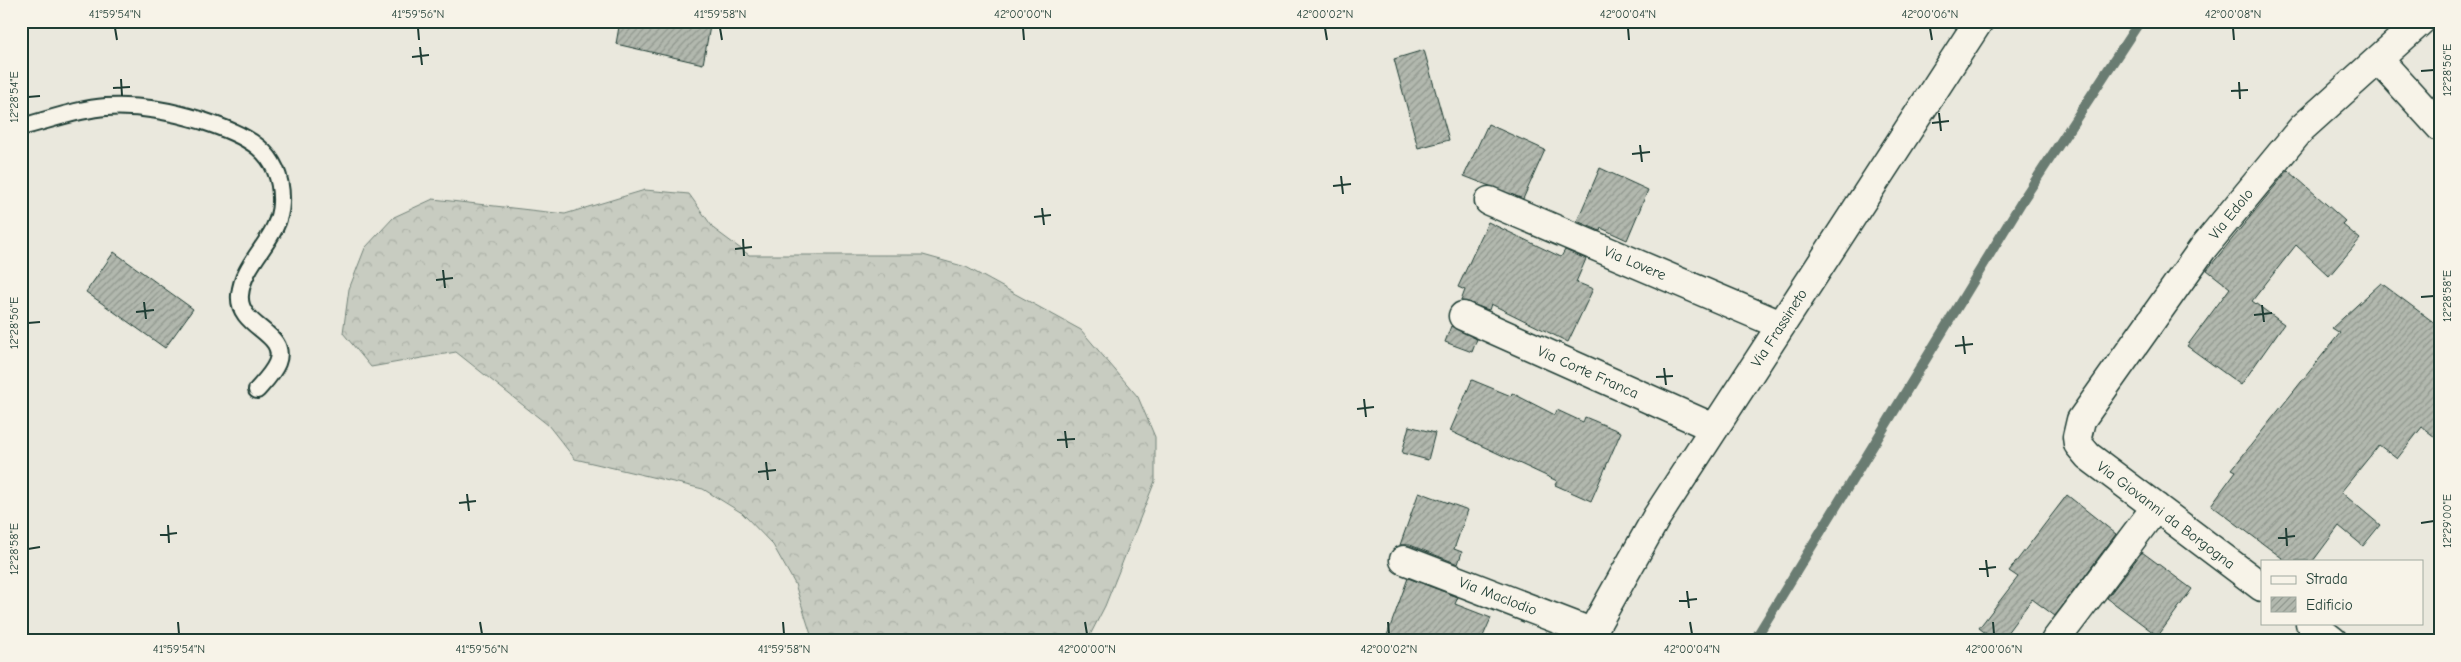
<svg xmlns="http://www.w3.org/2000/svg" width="2461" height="662" font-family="'Comic Neue',sans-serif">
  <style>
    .forest { fill: url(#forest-crowns); stroke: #74847a }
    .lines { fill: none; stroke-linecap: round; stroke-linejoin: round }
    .stream { stroke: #6a7c72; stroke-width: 10 }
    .building { fill: url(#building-hatch); stroke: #1f3d34 }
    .lane-casing { stroke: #1f3d34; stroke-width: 20 }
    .street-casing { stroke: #1f3d34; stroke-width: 31 }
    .secondary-casing { stroke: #1f3d34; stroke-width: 31 }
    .lane { stroke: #f7f3e8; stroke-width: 16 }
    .street { stroke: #f7f3e8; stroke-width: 28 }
    .secondary { stroke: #f7f3e8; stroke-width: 28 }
    .ticks { fill: none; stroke: #1f3d34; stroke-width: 2 }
    .labels { text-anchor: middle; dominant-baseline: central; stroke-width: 4; stroke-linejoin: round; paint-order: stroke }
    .street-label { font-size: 15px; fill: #1f3d34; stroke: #f7f3e8 }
    .neatline { fill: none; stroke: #1f3d34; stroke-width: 2 }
    .ticks-label { font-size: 12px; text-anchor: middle; fill: #1f3d34 }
  </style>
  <defs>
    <pattern id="forest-crowns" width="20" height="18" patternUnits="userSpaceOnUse" patternTransform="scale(1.25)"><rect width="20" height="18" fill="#c8ccc1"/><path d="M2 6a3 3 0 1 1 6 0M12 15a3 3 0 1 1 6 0" fill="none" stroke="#abb0a6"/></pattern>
    <pattern id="building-hatch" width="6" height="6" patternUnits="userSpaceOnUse" patternTransform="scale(1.25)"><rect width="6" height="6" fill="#b2b8ae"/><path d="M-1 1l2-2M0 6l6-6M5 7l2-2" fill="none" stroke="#90978e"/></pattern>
  </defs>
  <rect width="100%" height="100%" fill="#eae8dd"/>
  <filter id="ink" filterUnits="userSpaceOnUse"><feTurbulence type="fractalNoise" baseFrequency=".02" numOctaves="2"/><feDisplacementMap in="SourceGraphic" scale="10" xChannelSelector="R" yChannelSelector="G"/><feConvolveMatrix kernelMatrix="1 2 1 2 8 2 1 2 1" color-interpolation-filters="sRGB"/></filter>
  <g filter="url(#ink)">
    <path class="forest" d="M645,190L689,194L714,229L749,255H923L966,267L1081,330L1138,397L1155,437V481L1105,606L1087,641H813L795,584L773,545L742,513L703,489L575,459L548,425L456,352L371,367L343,333L349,289L365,248L394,217L433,199L565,214Z"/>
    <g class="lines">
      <path class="stream" d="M1754,641L2024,198L2140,21"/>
    </g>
    <path class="building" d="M620,21H711L703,64L616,44Z
      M1424,50L1449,140L1418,148L1394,59Z
      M1488,124L1545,150L1523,199L1464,176Z
      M1600,168L1648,190L1627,240L1601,228L1600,231L1577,221Z
      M2288,170L2345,221L2342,224L2360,239L2329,276L2296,245L2252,301L2284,324L2241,385L2187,346L2230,288L2207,270Z
      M1488,222L1561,257L1565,250L1586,259L1576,282L1593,289L1568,342L1491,304L1489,310L1461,301L1465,290L1458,287Z
      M114,252L193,309L165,348L86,292Z
      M2381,283L2440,327V441L2422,427L2397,459L2379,445L2341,492L2380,525L2363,546L2339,526L2313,561H2286L2211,505L2236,471L2232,469L2340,333L2332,328Z
      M1451,326L1477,339L1472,352L1445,342Z
      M1472,380L1511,396L1512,393L1555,415L1557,410L1583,422L1585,417L1621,432L1591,501L1555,485L1557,481L1450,431Z
      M1409,426L1435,433L1428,460L1402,453Z
      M1419,492L1468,510L1454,549L1462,552L1458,564L1410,545H1400Z
      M2067,495L2116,534L2055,616L2032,599L2001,641H1996L1979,628L2018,577L2009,571Z
      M2142,552L2192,589L2158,636L2107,598Z
      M1408,578L1458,597L1455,604L1491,618L1481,641H1385Z"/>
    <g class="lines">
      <defs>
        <path id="lane" d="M21,127C49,120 78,109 106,107C140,105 170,111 203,121C245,135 283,150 281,203C280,239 243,260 240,295C237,328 289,332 277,363C273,373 264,382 257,390"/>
        <path id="street" d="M2380,61L2440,127
          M1489,201L1781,325
          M1463,316L1714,428
          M1404,560L1591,632
          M2262,587L2088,456L2078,444L2077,437L2081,420L2203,248L2302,128L2421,21
          M2310,623L2333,641
          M2055,641L2156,507"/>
        <path id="secondary" d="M1587,641L1656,518L1979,21"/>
      </defs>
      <use href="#lane" class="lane-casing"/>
      <use href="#street" class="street-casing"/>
      <use href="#secondary" class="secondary-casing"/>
      <use href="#lane" class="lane"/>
      <use href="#street" class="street"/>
      <use href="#secondary" class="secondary"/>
    </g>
  </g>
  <path class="ticks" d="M115,28L117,40M418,28L419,40M720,28L722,40M1023,28L1024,40M1325,28L1327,40M1628,28L1629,40M1930,28L1932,40M2233,28L2234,40M420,47L422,65M412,57L429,55M2421,71L2434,70M121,79L122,96M2239,82L2240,99M113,88L130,87M2231,91L2248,90M28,97L40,96M1939,113L1941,131M1932,123L1949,121M1640,145L1642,162M1632,154L1650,152M1341,176L1343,194M1333,186L1351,184M1042,208L1044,225M1034,217L1051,215M743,239L744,256M735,249L752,247M443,270L445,288M436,280L453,278M2421,297L2434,296M144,302L146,319M2262,305L2264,322M136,312L154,310M2254,315L2272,313M28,323L40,322M1963,336L1965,354M1955,346L1973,344M1664,368L1666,385M1656,377L1673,376M1364,399L1366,417M1357,409L1374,407M1065,431L1067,448M1057,440L1075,439M766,462L768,480M758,472L776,470M467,494L469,511M459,503L476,501M2421,523L2434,521M168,525L169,543M2286,528L2287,546M160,535L177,533M2278,538L2295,536M28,549L40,547M1986,560L1988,577M1979,569L1996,567M1687,591L1689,608M1679,601L1697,599M178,622L179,634M480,622L482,634M783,622L784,634M1085,622L1087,634M1388,622L1389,634M1690,622L1692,634M1993,622L1994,634"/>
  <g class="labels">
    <g class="street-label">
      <text transform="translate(2231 214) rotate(-51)">Via Edolo</text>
      <text transform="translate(1635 263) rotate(23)">Via Lovere</text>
      <text transform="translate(1779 328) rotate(-57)">Via Frassineto</text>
      <text transform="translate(1588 372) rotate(24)">Via Corte Franca</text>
      <text transform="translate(2166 515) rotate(37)">Via Giovanni da Borgogna</text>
      <text transform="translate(1498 596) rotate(21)">Via Maclodio</text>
    </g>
  </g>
  <rect width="2461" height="662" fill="none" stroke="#f7f3e8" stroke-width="55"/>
  <rect x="2261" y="560" width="162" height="65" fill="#f7f3e8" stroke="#a1aaa0"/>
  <rect x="2271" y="576" width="25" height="8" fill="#f7f3e8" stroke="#a1aaa0"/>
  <text x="2306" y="584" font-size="15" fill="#1f3d34">Strada</text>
  <rect x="2271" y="597" width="25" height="15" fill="url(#building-hatch)" stroke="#a1aaa0"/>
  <text x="2306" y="610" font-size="15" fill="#1f3d34">Edificio</text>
  <rect x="28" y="28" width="2406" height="606" class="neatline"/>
  <g class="ticks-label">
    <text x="115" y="18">41°59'54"N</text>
    <text x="418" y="18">41°59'56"N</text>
    <text x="720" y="18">41°59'58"N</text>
    <text x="1023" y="18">42°00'00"N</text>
    <text x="1325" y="18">42°00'02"N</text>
    <text x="1628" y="18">42°00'04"N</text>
    <text x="1930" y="18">42°00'06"N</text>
    <text x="2233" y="18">42°00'08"N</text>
    <text transform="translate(2447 70) rotate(-90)" y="4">12°28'56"E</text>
    <text transform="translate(14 97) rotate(-90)" y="4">12°28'54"E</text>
    <text transform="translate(2447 296) rotate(-90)" y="4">12°28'58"E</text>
    <text transform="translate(14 323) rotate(-90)" y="4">12°28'56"E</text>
    <text transform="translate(2447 521) rotate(-90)" y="4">12°29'00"E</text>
    <text transform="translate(14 549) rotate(-90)" y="4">12°28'58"E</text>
    <text x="179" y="653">41°59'54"N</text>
    <text x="482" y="653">41°59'56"N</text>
    <text x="784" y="653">41°59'58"N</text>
    <text x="1087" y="653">42°00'00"N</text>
    <text x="1389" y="653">42°00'02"N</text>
    <text x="1692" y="653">42°00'04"N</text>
    <text x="1994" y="653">42°00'06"N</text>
  </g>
</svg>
